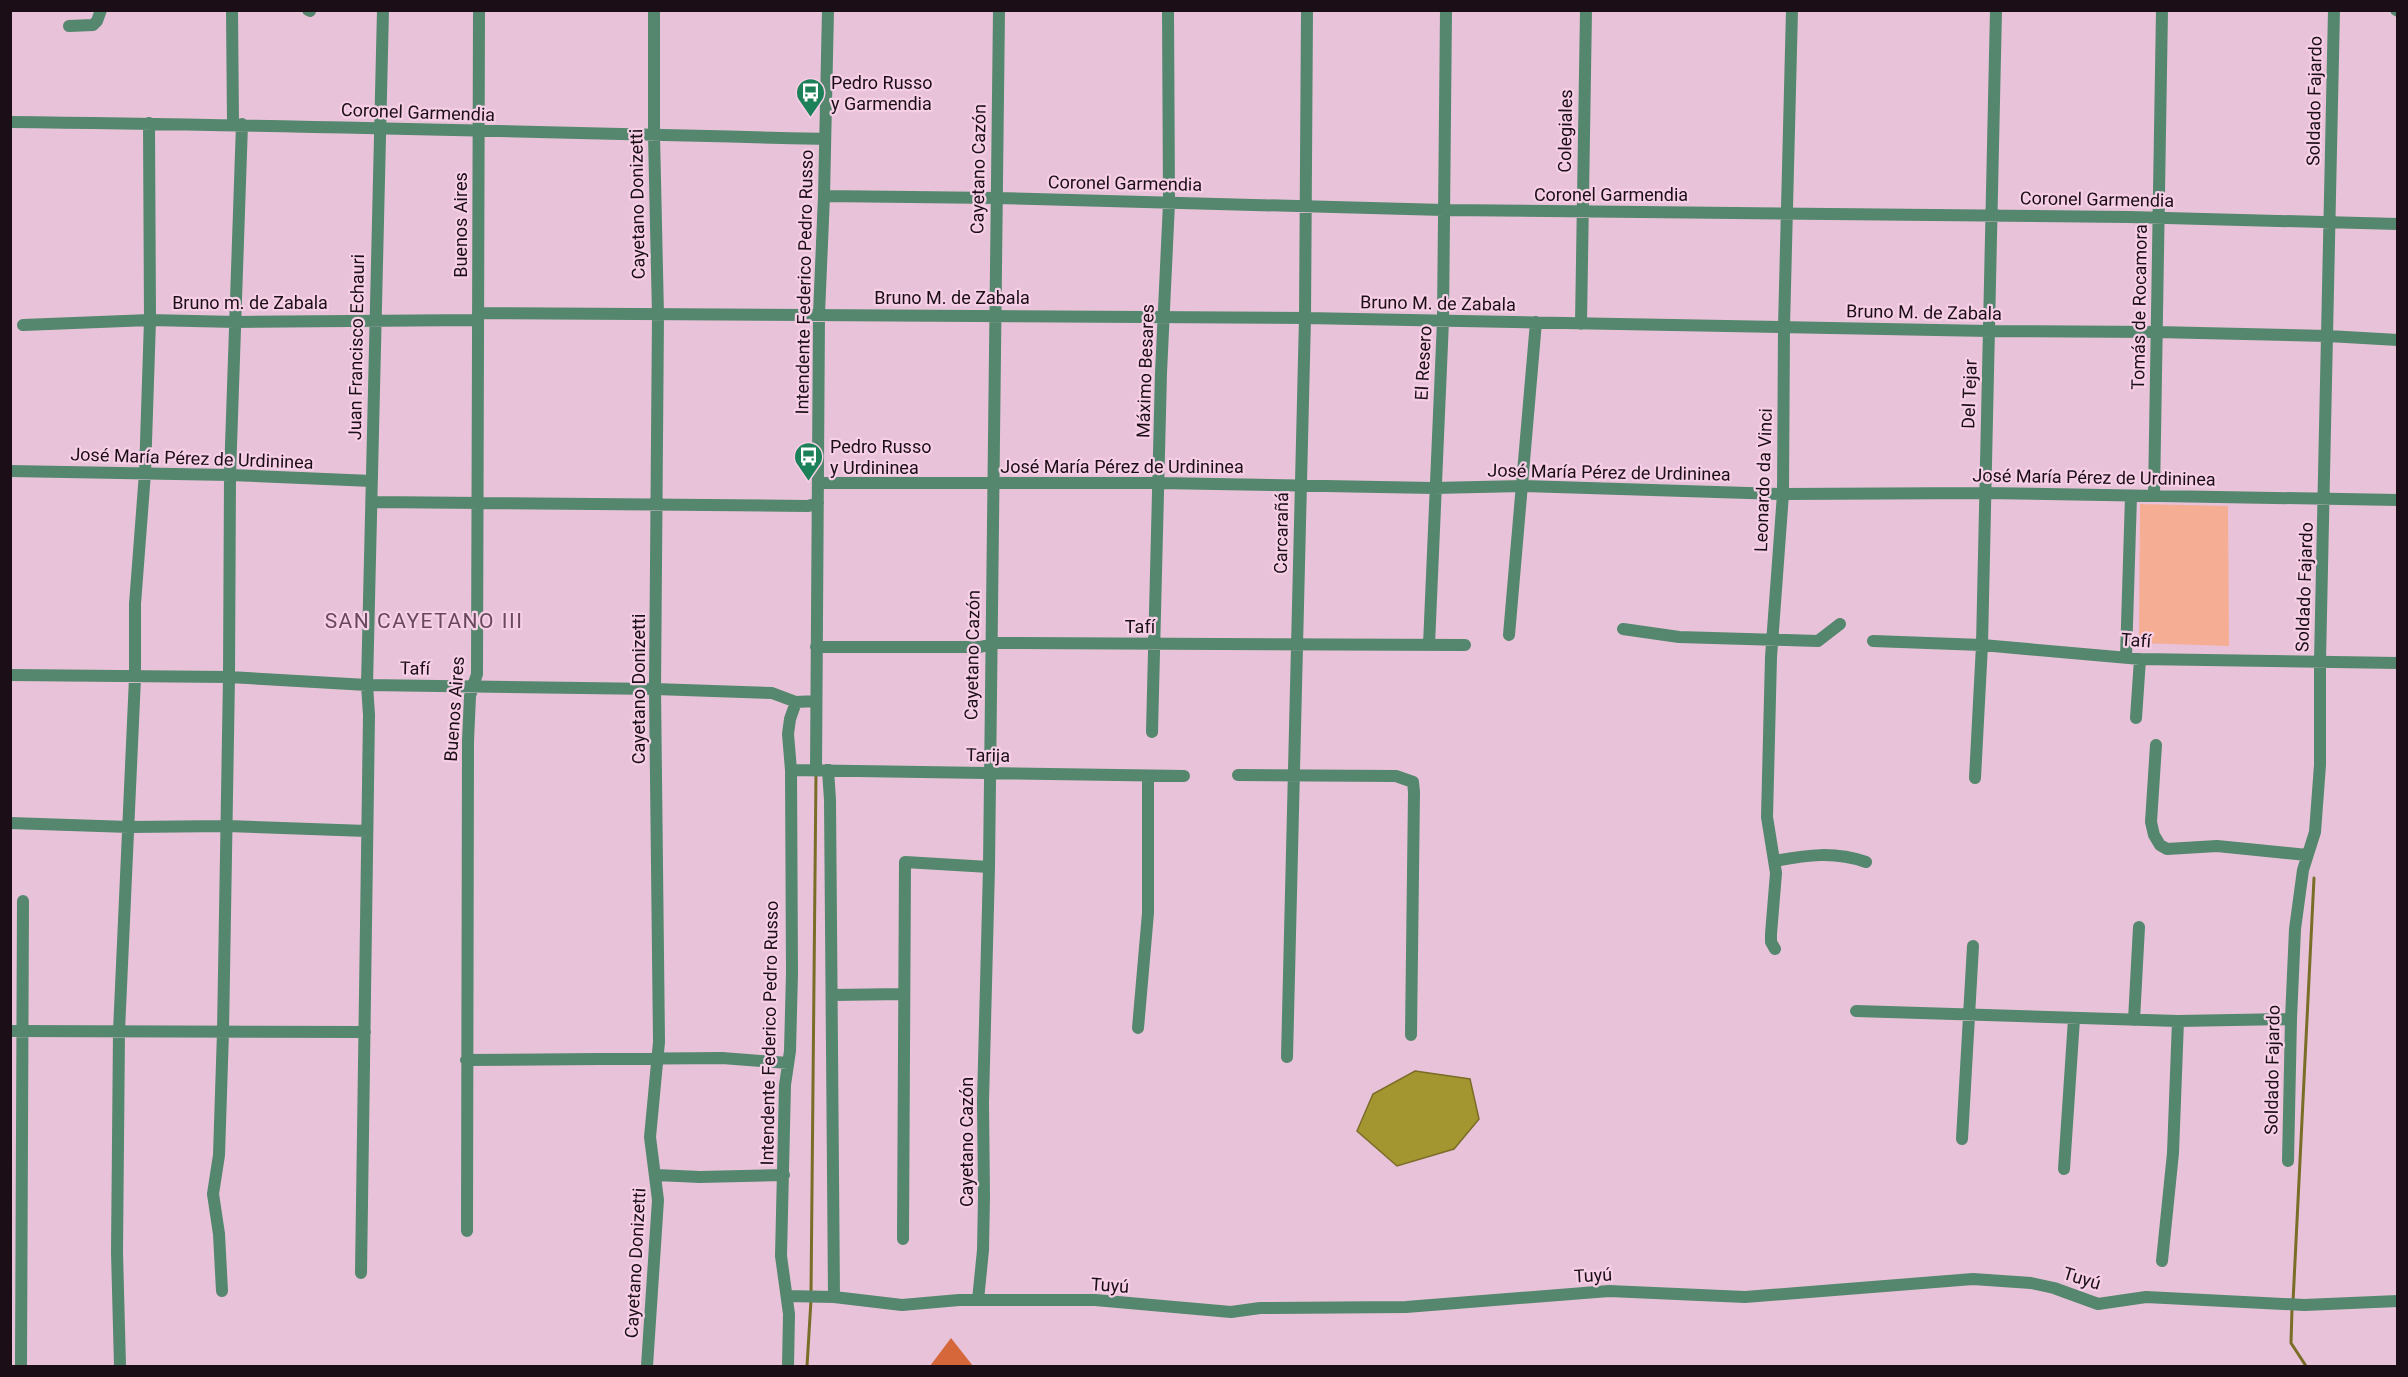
<svg xmlns="http://www.w3.org/2000/svg" width="2408" height="1377" font-family="Roboto,sans-serif">
  <style>
    .green { fill: #f5ae93 }
    .forest { fill: #d5673b }
    .water { fill: #a39630; stroke: #7a6d28; stroke-width: 1.5 }
    .lines { fill: none; stroke-linecap: round; stroke-linejoin: round }
    .stream { stroke: #7a6d28; stroke-width: 3 }
    .minor { stroke: #54876d; stroke-width: 12 }
    .labels { text-anchor: middle; dominant-baseline: central; stroke-width: 4.5; stroke-linejoin: round; paint-order: stroke }
    .poi-label { font-size: 18px; fill: #1b0e16; stroke: #f6cfe6; text-anchor: start }
    .street-label { font-size: 18px; fill: #1b0e16; stroke: #f6cfe6 }
    .quarter-label { font-size: 21px; letter-spacing: 1.5px; fill: #68485c; stroke: #f6cfe6 }
  </style>
  <rect width="100%" height="100%" fill="#e8c2d9"/>
  <path class="green" d="M2140,504L2228,506L2229,646L2139,643Z"/>
  <path class="forest" d="M951,1338L973,1366H930Z"/>
  <path class="water" d="M1415,1071L1470,1079L1479,1119L1454,1149L1397,1166L1357,1131L1373,1094Z"/>
  <g class="lines">
    <path class="stream" d="M811,1294L816,772
      M2293,1302L2314,878
      M2292,1309L2291,1343L2306,1366
      M807,1366L811,1300"/>
    <path class="minor" d="M232,10L233,124
      M308,10L310,11
      M2396,10L2398,11
      M69,26L93,25L97,21L101,10
      M10,122C282,125 553,132 825,139
      M824,196L996,198L1444,210L2129,217L2398,224
      M478,313L1305,318L1989,331L2156,332L2328,336L2398,340
      M1581,324L1586,10
      M23,325L150,320L236,322L477,320
      M10,471L230,475L372,481
      M819,483H1160L1434,488L1523,486L1783,494L1984,493L2398,500
      M2154,496L2162,10
      M372,502L808,506L818,503
      M1623,629L1679,637L1818,641L1840,624
      M1509,635L1536,322
      M1873,641L1982,645L2140,659L2398,663
      M1429,645L1443,321L1446,10
      M816,647H980L997,643L1465,645
      M2126,657L2131,496
      M10,675L229,677L367,685L655,689L772,693L796,702L816,701
      M2136,718L2140,659
      M1152,732L1161,373L1169,203L1168,10
      M2156,745L2151,822L2154,835L2160,845L2167,849L2217,846L2307,855
      M791,770L1184,776
      M816,770L819,314L824,196L828,10
      M828,770L830,800L834,1297
      M1238,775L1396,776L1413,782L1414,792L1411,1035
      M1975,778L1982,645L1996,10
      M10,823L129,827L227,826L367,831
      M1775,861C1807,855 1834,851 1866,862
      M1775,949L1771,942V934L1776,873L1767,817L1771,657L1783,494L1784,327L1792,10
      M832,995L904,994
      M1856,1011L2178,1021L2291,1019
      M2134,1020L2139,927
      M1138,1028L1148,913V776
      M10,1031L365,1032
      M1287,1057L1305,318L1307,10
      M466,1060L722,1058L788,1063
      M1962,1139L1973,946
      M2288,1161L2291,1019L2295,929L2303,870L2315,832L2320,765V661L2334,10
      M2064,1169L2074,1019
      M656,1175L700,1177L784,1175
      M467,1231L468,741L470,696L477,674L479,10
      M903,1239L905,862L989,867
      M2162,1261L2173,1153L2178,1021
      M361,1273L369,715L367,685L383,10
      M222,1291L219,1234L213,1194L219,1155L223,1032L229,677L230,475L242,124
      M787,1296L834,1297L902,1305L959,1300H1095L1231,1312L1260,1308L1406,1307L1609,1291L1745,1297L1973,1279L2031,1283L2054,1288L2098,1304L2146,1297L2304,1305L2398,1301
      M978,1300L983,1250L984,1196L983,1102L989,867L999,10
      M21,1366L23,901
      M120,1366L117,1252L119,1031L135,678V604L145,473L150,320L149,123
      M647,1366L658,1200L650,1137L659,1042L655,689L658,315L654,135V10
      M788,1366L789,1314L781,1256L785,1085L790,1051L792,973L791,770L788,734L790,719L796,702"/>
  </g>
  <defs>
    <symbol id="bus-pin" viewBox="-11 -11 22 30"><path d="M0 17L-7.5 6A9.5 9.5 0 1 1 7.5 6Z" fill="#1c8059" stroke="#f6cfe6"/><path d="M-5-6H5V4H4V6H2V4H-2V6H-4V4H-5ZM-3.5-4V0h7V-4ZM-3.5 1.2v1.5H-2V1.2ZM2 1.2v1.5H3.5V1.2Z" fill="#fff"/></symbol>
  </defs>
  <g fill-rule="evenodd">
    <use href="#bus-pin" x="794" y="76" width="33" height="45"/>
    <use href="#bus-pin" x="792" y="440" width="33" height="45"/>
  </g>
  <g class="labels">
    <g class="poi-label">
      <text x="831" y="82">Pedro Russo<tspan x="831" dy="21">y Garmendia</tspan></text>
      <text x="830" y="446">Pedro Russo<tspan x="830" dy="21">y Urdininea</tspan></text>
    </g>
    <g class="street-label">
      <text transform="translate(2314 101) rotate(-89)">Soldado Fajardo</text>
      <text transform="translate(418 112) rotate(2)">Coronel Garmendia</text>
      <text transform="translate(1565 131) rotate(-89)">Colegiales</text>
      <text transform="translate(978 169) rotate(-89)">Cayetano Cazón</text>
      <text transform="translate(1125 183) rotate(1)">Coronel Garmendia</text>
      <text x="1611" y="194">Coronel Garmendia</text>
      <text transform="translate(2097 199) rotate(1)">Coronel Garmendia</text>
      <text transform="translate(637 204) rotate(-91)">Cayetano Donizetti</text>
      <text transform="translate(460 225) rotate(-90)">Buenos Aires</text>
      <text transform="translate(804 282) rotate(-89)">Intendente Federico Pedro Russo</text>
      <text x="952" y="297">Bruno M. de Zabala</text>
      <text x="250" y="302">Bruno m. de Zabala</text>
      <text transform="translate(1438 303) rotate(1)">Bruno M. de Zabala</text>
      <text transform="translate(2139 307) rotate(-89)">Tomás de Rocamora</text>
      <text transform="translate(1924 312) rotate(1)">Bruno M. de Zabala</text>
      <text transform="translate(356 347) rotate(-89)">Juan Francisco Echauri</text>
      <text transform="translate(1423 363) rotate(-87)">El Resero</text>
      <text transform="translate(1145 371) rotate(-88)">Máximo Besares</text>
      <text transform="translate(1969 394) rotate(-88)">Del Tejar</text>
      <text transform="translate(192 458) rotate(2)">José María Pérez de Urdininea</text>
      <text x="1122" y="466">José María Pérez de Urdininea</text>
      <text transform="translate(1609 472) rotate(1)">José María Pérez de Urdininea</text>
      <text transform="translate(2094 477) rotate(1)">José María Pérez de Urdininea</text>
      <text transform="translate(1763 480) rotate(-88)">Leonardo da Vinci</text>
      <text transform="translate(1281 533) rotate(-89)">Carcarañá</text>
      <text transform="translate(2304 587) rotate(-88)">Soldado Fajardo</text>
      <text x="1140" y="626">Tafí</text>
      <text transform="translate(2136 640) rotate(4)">Tafí</text>
      <text transform="translate(972 655) rotate(-89)">Cayetano Cazón</text>
      <text transform="translate(415 668) rotate(1)">Tafí</text>
      <text transform="translate(638 689) rotate(-90)">Cayetano Donizetti</text>
      <text transform="translate(454 709) rotate(-86)">Buenos Aires</text>
      <text transform="translate(988 755) rotate(1)">Tarija</text>
      <text transform="translate(769 1033) rotate(-89)">Intendente Federico Pedro Russo</text>
      <text transform="translate(2272 1070) rotate(-89)">Soldado Fajardo</text>
      <text transform="translate(966 1142) rotate(-90)">Cayetano Cazón</text>
      <text transform="translate(635 1263) rotate(-87)">Cayetano Donizetti</text>
      <text transform="translate(1593 1275) rotate(-3)">Tuyú</text>
      <text transform="translate(2082 1278) rotate(17)">Tuyú</text>
      <text transform="translate(1110 1285) rotate(4)">Tuyú</text>
    </g>
    <g class="quarter-label">
      <text x="424" y="621">SAN CAYETANO III</text>
    </g>
  </g>
  <rect width="2408" height="1377" fill="none" stroke="#1b0e16" stroke-width="24"/>
</svg>
